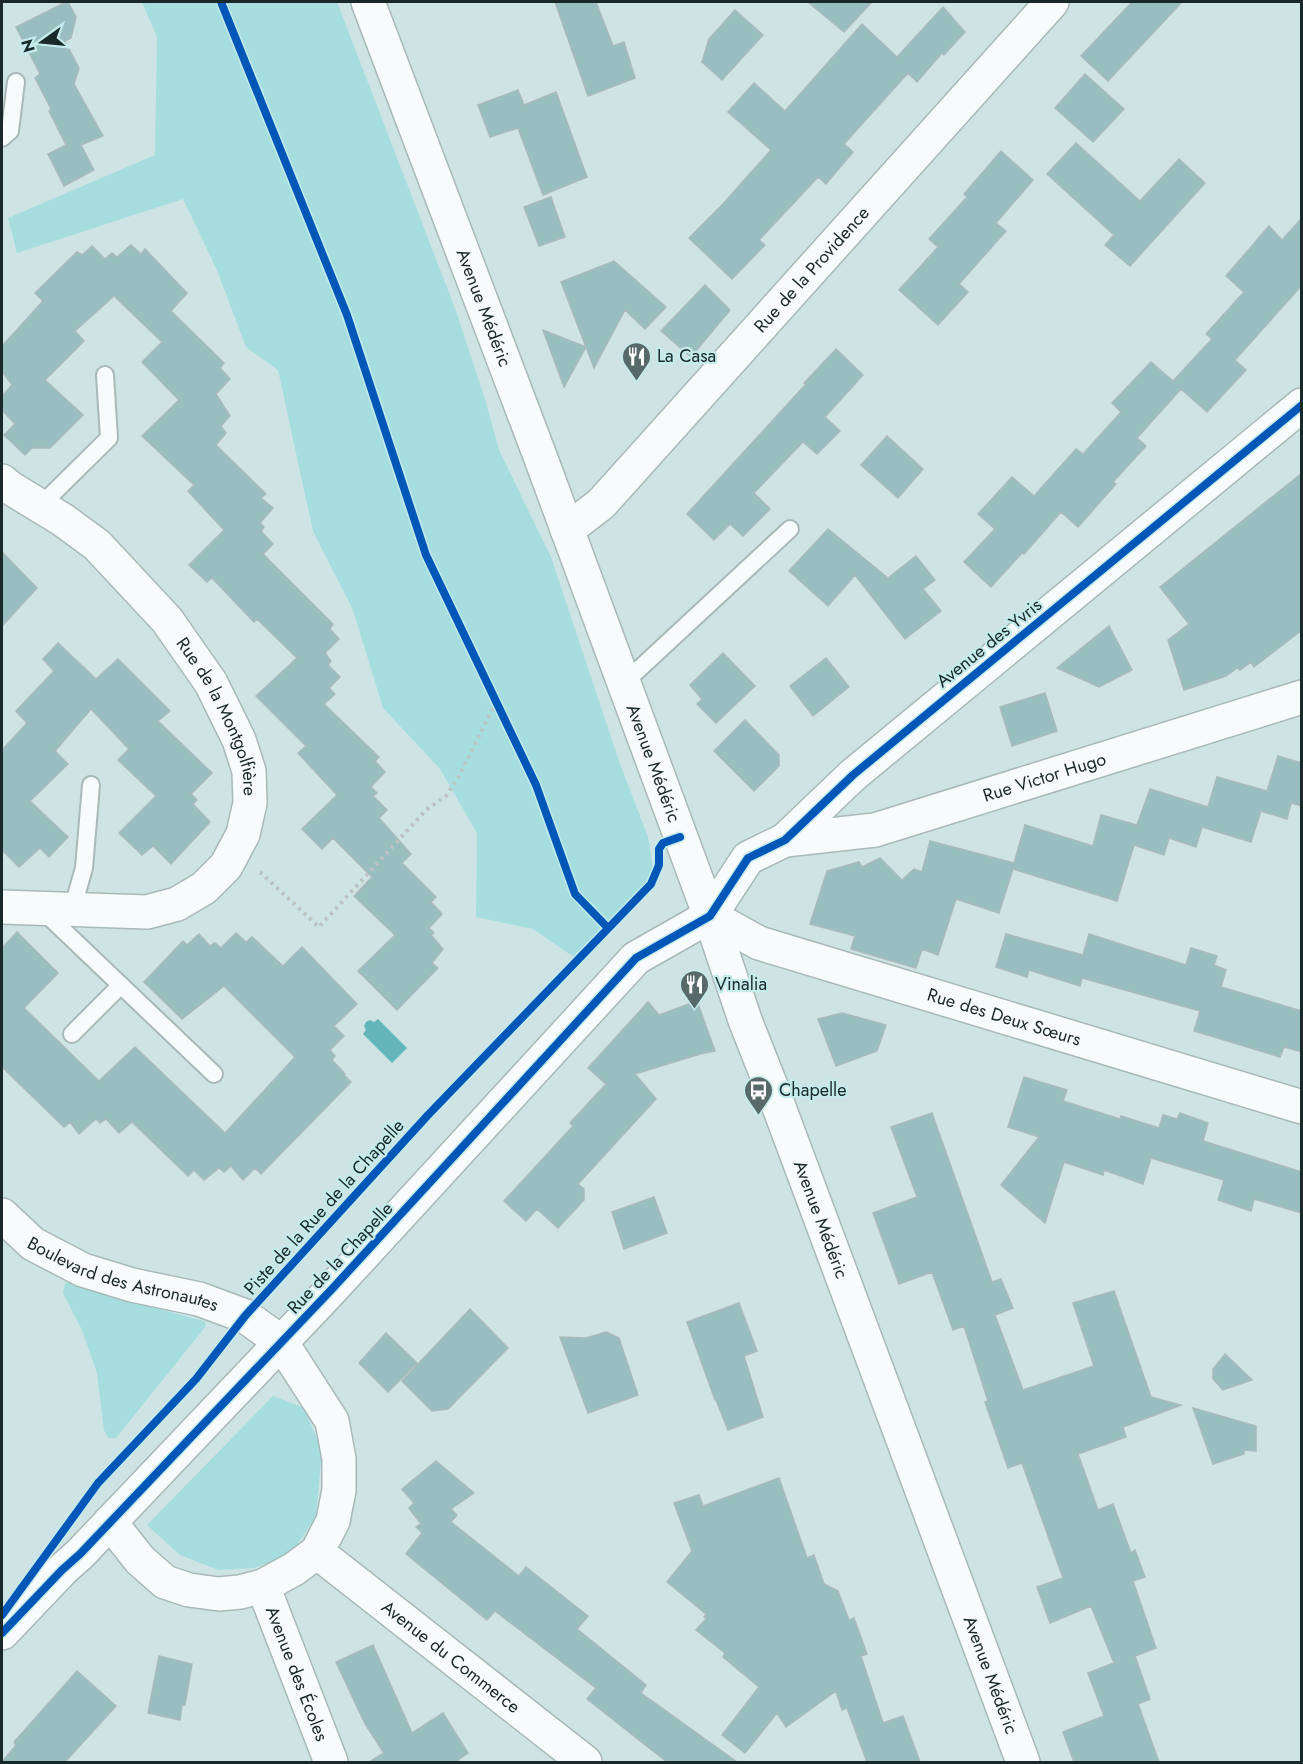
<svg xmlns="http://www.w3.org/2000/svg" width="1303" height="1764" font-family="Jost,sans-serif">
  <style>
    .green { fill: #a6dee0 }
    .water { fill: #63b7ba }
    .building { fill: #98bec0; stroke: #aababb; stroke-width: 1.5 }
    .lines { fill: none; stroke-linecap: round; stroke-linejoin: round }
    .service-casing { stroke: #a9b9b9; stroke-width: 20 }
    .minor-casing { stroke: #a9b9b9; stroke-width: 36 }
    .secondary-casing { stroke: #a9b9b9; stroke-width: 36 }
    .path { stroke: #bcc3c3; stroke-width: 4; stroke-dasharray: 3 4.5; stroke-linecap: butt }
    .service { stroke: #f8fbfb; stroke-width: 16 }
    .minor { stroke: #f8fbfb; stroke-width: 33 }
    .secondary { stroke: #f8fbfb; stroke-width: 33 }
    .cycleway-casing { stroke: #c5ebec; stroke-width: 11 }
    .cycleway { stroke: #0057b8; stroke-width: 8 }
    .labels { text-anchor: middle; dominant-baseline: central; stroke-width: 4.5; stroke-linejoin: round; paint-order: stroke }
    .street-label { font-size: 18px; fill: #192828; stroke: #c5ebec }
    .poi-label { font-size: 18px; fill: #192828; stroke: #c5ebec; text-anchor: start }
  </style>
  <rect width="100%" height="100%" fill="#cee3e3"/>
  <path class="green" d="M142,2H337L456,311L485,399L499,450L551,557L619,761L648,837L655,880L575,958L533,929L476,917L477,833L440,769L383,708L353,610L313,531L278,370L246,347L217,270L183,199L17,253L8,218L155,155L157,37Z
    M71,1280L137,1303L204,1321L206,1326L116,1438H108L104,1430L97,1373L82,1330L63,1293L65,1284Z
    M273,1396L304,1408L322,1450L316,1516L291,1554L254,1568L218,1570L180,1555L147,1525Z"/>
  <path class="water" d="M378,1019L407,1048L392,1063L363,1034L366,1030L364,1026L366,1022L370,1020L374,1022Z"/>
  <path class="building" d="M66,2H68L76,17L71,38L65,41L79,68L74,84L103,136L81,145L94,170L64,186L48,154L66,145L49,111L51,109L35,78L40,74L16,27Z
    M555,2H596L613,46L624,42L635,78L588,96Z
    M808,2H872L844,32Z
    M1132,2H1182L1108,81L1081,56Z
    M943,7L965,32L944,55L942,53L917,82L908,73L844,144L853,152L826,184L818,177L759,240L765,245L732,279L689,238L722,205L771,150L728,112L754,83L785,111L862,24L897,57Z
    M735,10L763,35L722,80L702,62L709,39Z
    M1085,74L1124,109L1093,142L1055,108Z
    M518,90L524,105L556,92L587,177L543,195L518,128L490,137L478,105Z
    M1076,143L1140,201L1179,159L1205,183L1130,266L1105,245L1114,235L1047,174Z
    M1001,151L1033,180L996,223L1006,231L959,284L968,292L938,325L899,290L938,247L929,239L967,197L964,194Z
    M551,197L565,237L539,246L524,207Z
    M1302,218V285L1235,360L1246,370L1207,412L1181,389L1137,438L1146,446L1113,482L1116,484L1078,527L1061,512L1024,554L1022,553L991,587L964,562L995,529L978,514L1012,477L1034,496L1076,449L1083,454L1121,412L1112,403L1151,362L1173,381L1212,339L1206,334L1244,292L1226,276L1269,226L1282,240Z
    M131,245L141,254L145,249L187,293L171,311L224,363L220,368L230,379L216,394L230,416L221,426L226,433L216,445L266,494L261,498L273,508L260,523L264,527L261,531L273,544L263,554L333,624L330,629L339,639L325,653L331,661L328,665L340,677L329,688L335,694L324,704L379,757L375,761L385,772L371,787L377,793L373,796L387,810L379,818L411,854L402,863L436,897L431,902L442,914L429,928L434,933L431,935L443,949L432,963L438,968L397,1010L358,971L395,935L354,896L372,877L333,838L322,849L302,829L337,795L298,753L306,746L256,696L297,658L257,619L254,622L212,578L207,582L189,565L224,530L188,491L194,485L142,436L179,400L142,362L162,342L114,296L75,331L84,341L45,380L83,415L50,448H32L25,455L4,435L15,424L2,410V396L12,385L2,371V346L43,301L35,293L77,252L82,255L92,246L105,259L112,253L117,257Z
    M614,261L666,307L645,329L625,310L594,368L586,347L564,387L543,330L586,347L561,282Z
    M705,285L730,310L691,357L661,331Z
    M836,349L863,375L825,417L840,431L817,454L803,442L754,493L770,509L743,536L730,524L714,540L687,514L806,384L804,383Z
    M887,436L923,469L898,498L861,465Z
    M1302,473V630L1254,667L1251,662L1240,670L1237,668L1226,676L1184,690L1168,640L1189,624L1160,587Z
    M828,529L888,578L916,556L935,580L923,589L941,611L905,639L855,575L828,606L789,571Z
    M2,552L37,588L2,626Z
    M1109,626L1132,670L1099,687L1057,668Z
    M58,643L96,679L118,659L170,711L158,721L212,773L191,794L197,800L193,804L210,822L171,864L153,846L142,855L119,833L156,796L118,760L129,749L91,709L55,751L68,764L30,801L68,837L49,857L40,848L19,867L2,850V750L27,723L16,711L54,671L43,659Z
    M723,653L755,686L716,723L697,704L702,699L690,685Z
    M826,658L849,687L813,716L790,686Z
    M1045,693L1057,731L1012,746L1000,707Z
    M745,720L779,755V766L754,791L714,751Z
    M1278,756L1302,763V806L1291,803L1287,819L1261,811L1251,842L1202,827L1196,847L1169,838L1164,855L1134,845L1117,901L1013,869L999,913L956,899L938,955L922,949L916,968L851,949L855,936L810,924L827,871L859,862L862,867L880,858L902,880L914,869L922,872L930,841L1014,863L1025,825L1093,846L1101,815L1137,825L1150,789L1208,807L1217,777L1267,791Z
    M17,932L58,973L24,1008L99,1081L135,1047L225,1133L295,1057L224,986L182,1019L144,982L183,941L187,945L199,934L210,946L215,943L221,948L236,933L246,942L252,937L283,966L302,947L357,1004L334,1026L344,1036L330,1050L335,1056L332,1060L345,1074L344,1075L351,1082L261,1174L255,1168L243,1180L231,1166L224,1172L219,1168L204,1180L194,1170L188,1176L132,1122L119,1133L106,1119L100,1123L96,1119L79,1134L70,1122L64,1127L2,1067V948Z
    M1006,934L1083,955L1089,934L1186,965L1191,948L1217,956L1214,965L1226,970L1221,987L1302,1011V1052L1284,1047L1280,1057L1194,1031L1200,1011L1082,978L1080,986L1029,970L1027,977L996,967Z
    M697,1001L715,1051L700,1054L635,1074L656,1099L578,1184L584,1189V1200L558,1228L537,1209L526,1221L504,1201L573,1126L570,1123L606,1084L588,1068L648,1002L659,1015Z
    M842,1013L886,1025L877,1051L836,1066L818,1019Z
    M1024,1077L1067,1090L1063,1101L1120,1119L1121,1116L1159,1128L1163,1115L1177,1119L1180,1113L1208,1123L1203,1141L1302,1172V1213L1254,1199L1251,1211L1218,1200L1224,1180L1151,1158L1143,1184L1104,1170L1103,1175L1064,1162L1045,1223L1001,1185L1039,1137L1008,1127Z
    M932,1113L992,1282L1001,1279L1013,1308L995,1315L1023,1390L1094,1366L1073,1303L1114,1291L1151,1397L1181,1405L1123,1427L1126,1437L1078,1454L1098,1510L1113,1504L1131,1553L1135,1550L1145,1577L1133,1581L1156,1648L1135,1656L1150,1699L1138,1704L1159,1762H1074L1063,1732L1104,1716L1088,1673L1119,1661L1114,1663L1091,1606L1050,1623L1037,1587L1063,1578L1022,1463L1008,1468L985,1402L988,1401L964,1326L953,1330L932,1272L899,1284L873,1213L917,1197L891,1127Z
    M654,1197L667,1233L624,1249L612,1212Z
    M739,1303L757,1351L744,1356L763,1417L728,1430L716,1400H715L687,1322Z
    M470,1309L508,1348L448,1409L432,1411L402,1381Z
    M606,1332L619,1338L638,1395L588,1413L560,1337L586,1338Z
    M386,1333L417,1363L388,1392L359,1363Z
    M1225,1354L1252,1380L1223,1390L1213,1379V1369Z
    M1193,1408L1256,1426V1451L1244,1450V1454L1213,1464Z
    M436,1461L474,1493L451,1509L457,1515L451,1522L519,1576L526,1567L588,1616L577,1629L646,1685L641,1693L737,1762H667L587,1699L596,1688L495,1611L487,1620L406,1554L422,1533L416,1527L421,1524L409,1508L414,1503L402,1489Z
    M779,1478L807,1558L814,1555L824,1584L838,1591L849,1620L854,1618L867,1654L861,1656L883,1723L903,1716L920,1762H867L847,1708L842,1710L836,1691L786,1727L777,1713L745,1753L722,1735L759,1687L723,1657L725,1653L696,1630L706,1619L704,1617L706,1614L667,1582L692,1551L674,1503L699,1495L703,1506Z
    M373,1645L412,1733L443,1713L468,1753L455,1762H369L384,1753L365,1724L336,1662Z
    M159,1656L192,1664L185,1705H182L180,1720L148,1713Z
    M77,1671L116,1706L65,1762H2L16,1745L14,1742Z"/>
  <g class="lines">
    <defs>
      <path id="service" d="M2,138L10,131L16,82
        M40,506L109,438L105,375
        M624,683L790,529
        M42,910L214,1074
        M72,910L84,868L91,785
        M72,1034L121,985"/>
      <g id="minor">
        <path id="s1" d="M2,481L9,487L63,520L97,545L167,620L211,683L239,740L249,771L250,803L243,834L226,866L204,888L177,904L147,912L2,907"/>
        <path id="s2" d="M567,530L601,504L1052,2"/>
        <path id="s3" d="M785,840L875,830L1302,697"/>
        <path id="s4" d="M710,916L759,943L1302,1107"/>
        <path id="s5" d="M2,1215L33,1244L83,1270L132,1285L199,1299L245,1316L281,1342L332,1421L339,1459V1490L333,1521L317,1552L294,1569L263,1586L240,1592L219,1594L189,1590L165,1582L140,1560L110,1522"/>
        <path id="s6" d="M317,1552L585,1762"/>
        <path id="s7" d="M263,1586L331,1762"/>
        <path d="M2,1633L62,1570L80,1554L332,1289L636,958L710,916L748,858L785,840L853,775L1302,405"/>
      </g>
      <g id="secondary">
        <path id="s8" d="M368,2L540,456L710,916L745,1020L773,1091L1023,1762"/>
      </g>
    </defs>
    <use href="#service" class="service-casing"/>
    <use href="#minor" class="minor-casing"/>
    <use href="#secondary" class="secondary-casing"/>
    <path class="path" d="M260,872L319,927L426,810L446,796L459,776L496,702"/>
    <use href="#service" class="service"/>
    <use href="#minor" class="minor"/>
    <use href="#secondary" class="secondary"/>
    <defs>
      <path id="cycleway" d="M221,2L347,315L426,555L536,785L575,894L608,928
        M2,1615L98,1483L196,1379L245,1316L428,1115L651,884L659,865V849L663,843L680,837
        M2,1633L62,1570L80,1554L332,1289L636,958L710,916L748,858L785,840L853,775L1302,405"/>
    </defs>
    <use href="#cycleway" class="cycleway-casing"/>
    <use href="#cycleway" class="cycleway"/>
  </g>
  <defs>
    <symbol id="restaurant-pin" viewBox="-11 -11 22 30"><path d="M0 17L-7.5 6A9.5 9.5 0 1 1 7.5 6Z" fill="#586969" stroke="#c5ebec"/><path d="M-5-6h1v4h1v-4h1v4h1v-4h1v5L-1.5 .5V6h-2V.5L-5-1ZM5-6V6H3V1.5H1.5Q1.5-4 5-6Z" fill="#fff"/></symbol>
    <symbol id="bus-pin" viewBox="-11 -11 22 30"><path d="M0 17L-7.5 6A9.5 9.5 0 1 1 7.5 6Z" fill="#586969" stroke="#c5ebec"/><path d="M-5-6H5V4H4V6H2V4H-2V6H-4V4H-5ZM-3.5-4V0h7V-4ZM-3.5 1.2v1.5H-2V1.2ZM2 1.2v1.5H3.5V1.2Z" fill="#fff"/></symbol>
  </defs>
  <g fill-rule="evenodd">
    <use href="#restaurant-pin" x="620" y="340" width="33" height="45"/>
    <use href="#restaurant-pin" x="678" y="968" width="33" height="45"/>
    <use href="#bus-pin" x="742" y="1074" width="33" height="45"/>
  </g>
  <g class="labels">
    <g class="street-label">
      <text stroke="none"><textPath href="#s2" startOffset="358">Rue de la Providence</textPath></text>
      <text stroke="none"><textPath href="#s8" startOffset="327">Avenue Médéric</textPath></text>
      <text transform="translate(989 643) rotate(-39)">Avenue des Yvris</text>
      <text stroke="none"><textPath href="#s1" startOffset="328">Rue de la Montgolfière</textPath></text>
      <text stroke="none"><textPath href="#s8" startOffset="813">Avenue Médéric</textPath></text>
      <text stroke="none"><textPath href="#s3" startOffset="268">Rue Victor Hugo</textPath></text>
      <text stroke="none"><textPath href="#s4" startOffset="312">Rue des Deux Sœurs</textPath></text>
      <text transform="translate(324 1207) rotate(-48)">Piste de la Rue de la Chapelle</text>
      <text stroke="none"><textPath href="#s8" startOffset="1299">Avenue Médéric</textPath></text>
      <text transform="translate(340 1258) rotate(-47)">Rue de la Chapelle</text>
      <text stroke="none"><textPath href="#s5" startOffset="138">Boulevard des Astronautes</textPath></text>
      <text stroke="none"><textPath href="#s6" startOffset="170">Avenue du Commerce</textPath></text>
      <text stroke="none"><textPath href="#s7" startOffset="94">Avenue des Écoles</textPath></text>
      <text stroke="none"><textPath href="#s8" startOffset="1785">Avenue Médéric</textPath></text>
    </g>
    <g class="poi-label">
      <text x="657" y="356">La Casa</text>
      <text x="715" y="984">Vinalia</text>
      <text x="779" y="1090">Chapelle</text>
    </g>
  </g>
  <rect width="1303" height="1764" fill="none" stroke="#192828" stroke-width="6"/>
  <g transform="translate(42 42) rotate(255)" stroke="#c5ebec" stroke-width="4.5" paint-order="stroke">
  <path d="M0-4.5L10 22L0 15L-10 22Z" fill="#192828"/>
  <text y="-9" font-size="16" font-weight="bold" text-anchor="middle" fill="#192828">N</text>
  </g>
</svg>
